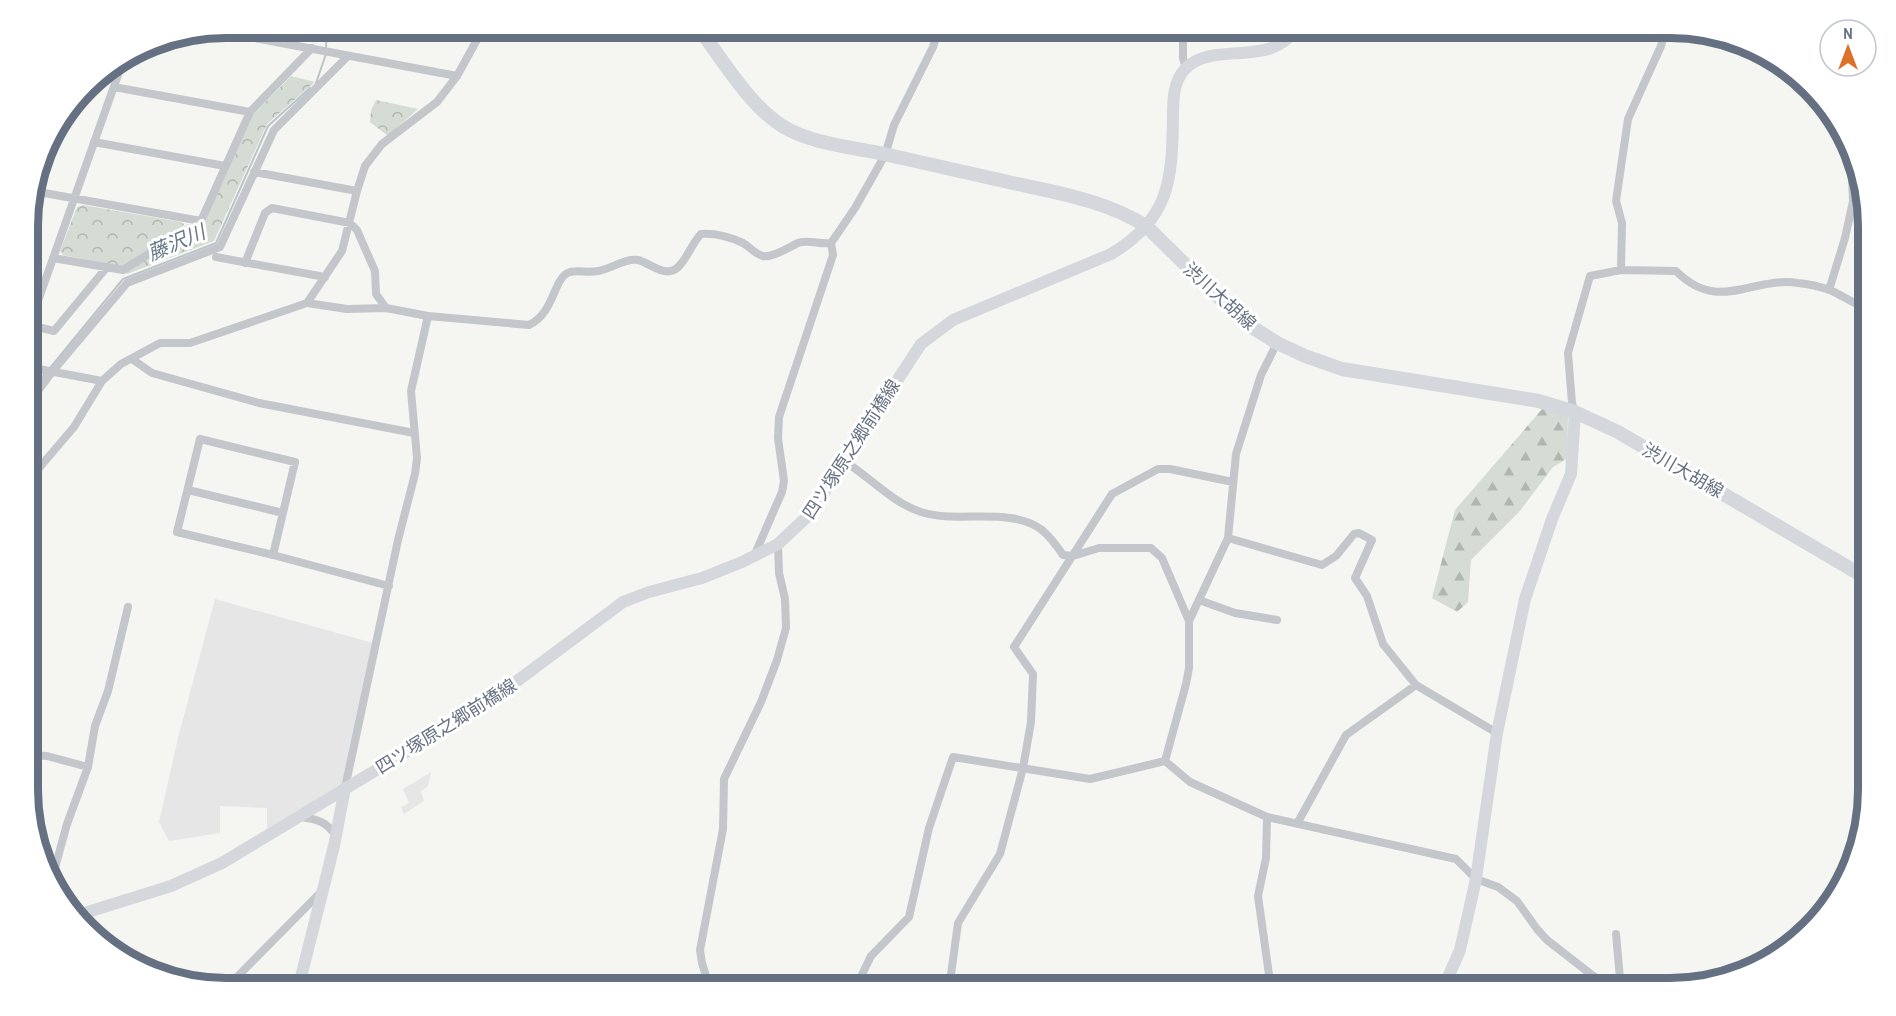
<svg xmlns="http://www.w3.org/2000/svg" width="1896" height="1016" font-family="'Archivo Narrow','Noto Sans JP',sans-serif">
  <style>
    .built { fill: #e6e6e6 }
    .forest { fill: url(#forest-firs) }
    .park { fill: url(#park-crowns) }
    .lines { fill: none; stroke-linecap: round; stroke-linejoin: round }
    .stream { stroke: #bbc4c9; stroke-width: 2 }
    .street { stroke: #c3c6ca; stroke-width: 8 }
    .secondary { stroke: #d4d8dc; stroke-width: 12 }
    .primary { stroke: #d4d8dc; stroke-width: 14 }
    .labels { text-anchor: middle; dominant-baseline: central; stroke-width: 6; stroke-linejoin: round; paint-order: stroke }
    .street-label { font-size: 18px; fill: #657182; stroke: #fff }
    .water-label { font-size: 20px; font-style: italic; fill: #667986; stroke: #fff }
    .rim { fill: none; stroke: #657182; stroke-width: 8 }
  </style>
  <defs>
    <pattern id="forest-firs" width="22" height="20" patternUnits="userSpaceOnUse" patternTransform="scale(1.5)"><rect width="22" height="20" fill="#d5dcd3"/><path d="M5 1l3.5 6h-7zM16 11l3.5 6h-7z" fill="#b0b7b1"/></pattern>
    <pattern id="park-crowns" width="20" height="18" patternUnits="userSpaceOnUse" patternTransform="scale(1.5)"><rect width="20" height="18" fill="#d5dcd3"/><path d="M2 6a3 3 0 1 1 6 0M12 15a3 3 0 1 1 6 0" fill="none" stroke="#b0b7b1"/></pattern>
  </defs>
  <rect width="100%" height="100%" fill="#f5f6f2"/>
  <path class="built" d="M215,599L373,643L343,785L267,829V808L220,806V833L169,841L159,822L178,738Z
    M431,772L428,786L421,791L424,801L404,814L401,807L409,803L403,789Z"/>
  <path class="forest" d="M1543,408L1568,414L1567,459L1553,467L1519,512L1471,560L1468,602L1457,612L1432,598L1455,510Z"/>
  <path class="park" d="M291,76L315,82L267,124L214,241L127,274L125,272L204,223L253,115Z
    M376,100L418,109L388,136L370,122L371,110Z
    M83,205L181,222L184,224L183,227L123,267L63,255L60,251L77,207Z"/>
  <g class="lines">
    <path class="stream" d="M326,48L327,27
      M316,83L326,54
      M50,368L123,279L216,243L268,126L310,88
      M28,395L46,372"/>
    <path class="street" d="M1183,27V58L1186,68
      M212,30L457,76
      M114,87L250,112
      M94,142L225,166
      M254,172L357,191
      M33,191L201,221L250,112L312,48
      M216,257L325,277
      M53,258L123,270L201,221
      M245,263L265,213L272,208L350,223L357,230L367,253L375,271L376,294L386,308
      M1621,270L1622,223L1616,201L1628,119L1661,46L1666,27
      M1829,290L1845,238L1853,201L1851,157
      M307,303L342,251L357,191L365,166L382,144L437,102L457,76L484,27
      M29,325L54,331L107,267
      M28,329L124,58
      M132,359L152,373L259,403L414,433
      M28,367L102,381
      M28,404L52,372L127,283L220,247L274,130L348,56
      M1575,412L1572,403L1568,353L1590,276L1621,270L1676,271C1719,314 1751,276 1798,283C1808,284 1821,287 1830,290C1843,296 1854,304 1868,309
      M200,439L295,462L273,555L177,532Z
      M844,461C870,477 891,502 921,512C956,524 1011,506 1042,530C1050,537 1057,546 1063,555L1073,556L1099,548H1151L1162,558L1189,621
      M28,481L74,427L102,381L121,364L160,343H190L307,303L347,309L386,308L428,316L529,325C555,313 553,277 570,272C579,270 589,273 598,271C611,269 625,258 638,260C650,263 665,278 677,268C686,261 692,243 701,234C715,233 730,237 743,243C750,247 755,254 763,256C773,258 789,247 798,243C809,239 820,245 831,243L855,208L885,155L894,125L933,47L939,27
      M188,490L283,513
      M1228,538L1322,565L1336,556L1354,534L1359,533L1372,540L1355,578L1367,596L1383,644L1416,685L1497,733
      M273,555L389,586
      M754,556L782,492L784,481L778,438L779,417L833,255L831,243
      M1199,600L1235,613L1277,620
      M29,755L47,756L88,767
      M1165,761L1190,782L1267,817L1456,859L1476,879L1498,887L1517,901L1537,929L1547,940L1610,989
      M1165,761L1186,684L1189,668V621L1228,538L1236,454L1261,375L1277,343
      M345,788L398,540L415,474L417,458L411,391L428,316
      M299,817C317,819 326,821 336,836
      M1267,817L1266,858L1258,896L1271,989
      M1298,822L1346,735L1416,685
      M53,875L67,824L88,767L95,726L108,691L128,607
      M1616,934L1621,989
      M235,979L321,892
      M227,989L235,979L264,989
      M710,989L702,963L700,950L723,829L724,779L761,702L777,660L786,628L785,599L779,573L778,544
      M855,989L871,956L909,917L929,828L953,757L1090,779L1165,761
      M949,989L958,923L1000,854L1023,768L1031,722L1033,674L1014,647L1112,494L1158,469H1170L1233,482"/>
    <path class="secondary" d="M75,916L171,886L222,863L489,702L623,602L649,592L702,578L742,562L778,544L810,514L921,344L953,320L1111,254C1170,219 1172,180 1173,117C1173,100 1173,82 1185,69C1215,39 1271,70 1297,27
      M298,989L334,846L345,788
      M1443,989L1460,950L1476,879L1497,733L1525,599L1552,519L1571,474L1575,412"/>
    <path class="primary" d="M698,27C721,58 751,108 784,127C813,144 851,147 884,154C924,163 964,172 1004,181C1052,192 1103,199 1146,226L1244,322L1277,343L1305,356L1342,369L1539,401L1575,412L1618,432L1868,579"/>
  </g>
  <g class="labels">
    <g class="street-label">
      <text transform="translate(1220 296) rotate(42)">渋川大胡線</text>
      <text transform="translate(851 449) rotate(-57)">四ツ塚原之郷前橋線</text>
      <text transform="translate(1683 470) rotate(30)">渋川大胡線</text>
      <text transform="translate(446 726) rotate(-32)">四ツ塚原之郷前橋線</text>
    </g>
    <g class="water-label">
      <text transform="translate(176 242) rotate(-23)">藤沢川</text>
    </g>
  </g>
  <path d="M0 0H1896V1016H0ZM226 38H1670A188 188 0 0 1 1858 226V790A188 188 0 0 1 1670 978H226A188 188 0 0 1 38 790V226A188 188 0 0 1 226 38Z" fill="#fff" fill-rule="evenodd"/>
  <path class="rim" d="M226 38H1670A188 188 0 0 1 1858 226V790A188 188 0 0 1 1670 978H226A188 188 0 0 1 38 790V226A188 188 0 0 1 226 38Z"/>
  <g transform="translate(1848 48)"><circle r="28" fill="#ffffff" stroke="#c1c6cd" stroke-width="1.5"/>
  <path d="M0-4.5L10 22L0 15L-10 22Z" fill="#dd702a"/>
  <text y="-9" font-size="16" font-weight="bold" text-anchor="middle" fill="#657182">N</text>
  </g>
</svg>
